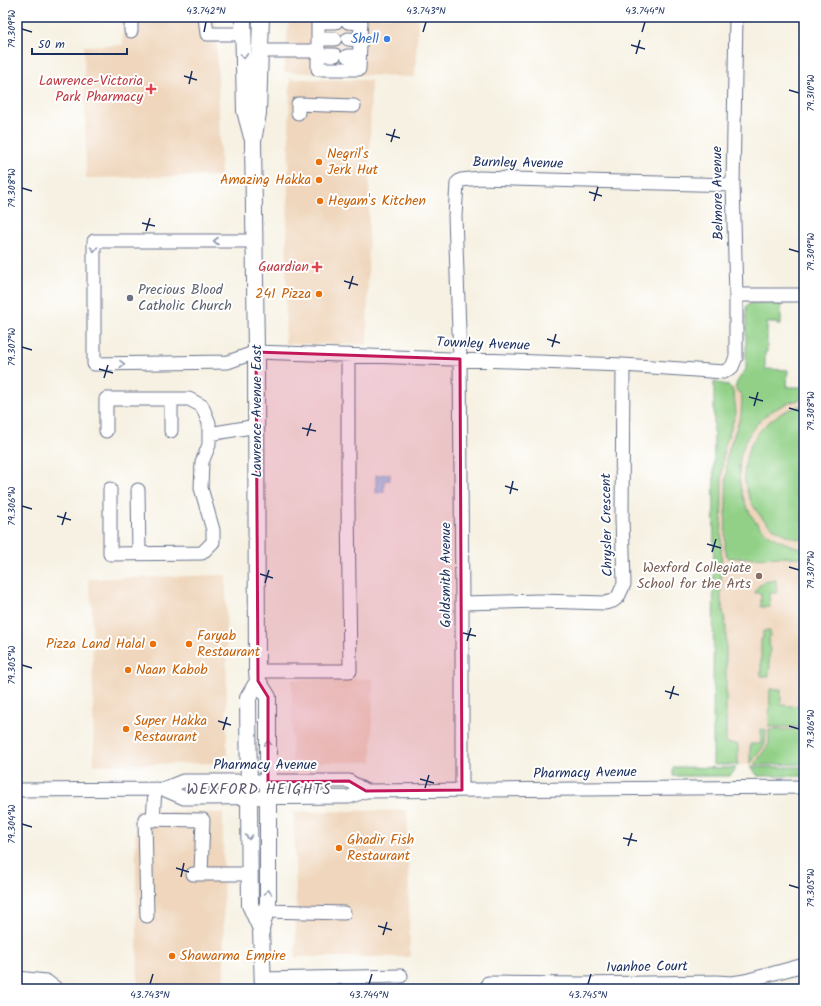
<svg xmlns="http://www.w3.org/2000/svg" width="821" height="1006" font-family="Kalam,sans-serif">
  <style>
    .built { fill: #efd6bc }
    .green { fill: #91d086; stroke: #568072 }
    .water { fill: #73b6e8; stroke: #4772a3 }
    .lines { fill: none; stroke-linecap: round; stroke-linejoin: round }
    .minor-casing { stroke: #68738c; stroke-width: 15 }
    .major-casing { stroke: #68738c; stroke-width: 18 }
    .minor { stroke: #fff; stroke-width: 13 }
    .major { stroke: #fff; stroke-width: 16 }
    .oneway { stroke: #8d97ae }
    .marked { fill: #c2185b; fill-opacity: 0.2; stroke: #c2185b; stroke-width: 3; stroke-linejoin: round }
    .ticks { fill: none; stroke: #1b2f5e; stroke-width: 1.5 }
    .shop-dot { fill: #3f7fe0; stroke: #fff; stroke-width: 1.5 }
    .health-dot { fill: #e0444e; stroke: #fff; stroke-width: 1.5 }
    .food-dot { fill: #e8710a; stroke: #fff; stroke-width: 1.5 }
    .worship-dot { fill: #6b7280; stroke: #fff; stroke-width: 1.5 }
    .education-dot { fill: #8d6e63; stroke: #fff; stroke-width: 1.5 }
    .labels { text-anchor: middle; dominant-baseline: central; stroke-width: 4; stroke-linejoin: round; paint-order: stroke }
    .shop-label { font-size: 14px; fill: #366cbe; stroke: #fff; text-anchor: end }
    .health-label { font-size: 14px; fill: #be3a42; stroke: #fff; text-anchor: end }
    .food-label { font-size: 14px; fill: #c56008; stroke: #fff; text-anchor: start }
    .street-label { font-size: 14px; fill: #1b2f5e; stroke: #fff }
    .worship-label { font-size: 14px; fill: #5b616d; stroke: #fff; text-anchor: start }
    .education-label { font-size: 14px; fill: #785e54; stroke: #fff; text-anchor: end }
    .neighbourhood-label { font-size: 15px; letter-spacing: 1px; fill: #5f586e; stroke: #fff }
    .neatline { fill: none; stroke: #1b2f5e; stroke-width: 1.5 }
    .ticks-label { font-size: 10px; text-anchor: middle; fill: #1b2f5e }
  </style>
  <rect width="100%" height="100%" fill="#fff"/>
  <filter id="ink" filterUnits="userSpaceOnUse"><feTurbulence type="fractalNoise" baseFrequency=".025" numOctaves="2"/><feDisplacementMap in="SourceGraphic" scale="8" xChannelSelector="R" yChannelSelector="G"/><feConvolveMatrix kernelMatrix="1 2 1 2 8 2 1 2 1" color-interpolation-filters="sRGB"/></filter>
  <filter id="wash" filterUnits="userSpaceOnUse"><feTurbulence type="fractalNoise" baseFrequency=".012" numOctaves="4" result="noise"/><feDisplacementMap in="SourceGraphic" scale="16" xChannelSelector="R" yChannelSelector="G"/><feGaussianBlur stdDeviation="0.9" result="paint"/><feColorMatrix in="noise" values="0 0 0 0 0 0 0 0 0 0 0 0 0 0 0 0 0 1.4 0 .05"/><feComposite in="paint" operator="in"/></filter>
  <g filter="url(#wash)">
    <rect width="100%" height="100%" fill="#f6f1e2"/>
    <path class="built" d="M122,17H216L221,176L86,178L84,46L123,45Z
      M289,17H418L415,77L284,72Z
      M290,79L371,80L367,345L285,344Z
      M714,387H804V764L713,765Z
      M226,575L227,763L94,765L92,607L88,579Z
      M292,679H373L372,762H292Z
      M135,810L223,813L224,989H138Z
      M407,810L410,957H295L296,906L294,812Z"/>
    <path class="green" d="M752,303H781V325H777V323H767V352H765V369L788,370L787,387H804V399C757,407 730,447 742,493C746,508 754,524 768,534C778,541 792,546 804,549V557L729,558L727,556L725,549L727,455L741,415L742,399L741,394C728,388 742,376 746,369V306Z
      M714,382L727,385L732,389L734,396L736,413L724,448L722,470L721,600L726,626V743L737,744L738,746V765H713Z
      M804,405V540C789,538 775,531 764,520C724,477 749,417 804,405Z
      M776,580L777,593H769L770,607H761V593H755C758,582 766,581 776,580Z
      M763,631H770V637L769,638L770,654H769L770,669L769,670V676H761V639H763Z
      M770,689H781V705H786V706L802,705L804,706V727H769Z
      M761,729L766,730L765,745L750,764V744H761Z
      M804,729V764L754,765L769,744V730Z
      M673,767L736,768L730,776H673Z
      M751,767H804V776H758Z"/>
    <path class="water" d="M390,474V480L384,481V492L376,493V475Z"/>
  </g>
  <g filter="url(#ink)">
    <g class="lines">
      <defs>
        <path id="minor" d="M131,17V31
          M205,17L207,34H243
          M318,22H336
          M348,22L361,23
          M318,39H335
          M348,39L360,40
          M261,51H318V17
          M318,51V69H359L361,17
          M318,55H335
          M347,56H359
          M298,113V104L354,106
          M255,241H94V364L228,362L256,352L623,365L724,372L732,367L736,357V295L733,185L736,17
          M736,295H804
          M171,399V431
          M106,431V399H189L202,406L209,423V445L202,462L201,488L213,530V542L202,553L110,554V489
          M209,434L257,426
          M138,490L139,553
          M462,603L540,601L605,603L613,601L618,597L624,584L622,518L623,365
          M257,671H350L348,504V355
          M163,789L183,781H349L366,791
          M17,790L163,789L184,798H201L349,797L366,791L804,787
          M462,790V600L460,359L455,216L457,183L461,180L480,178L733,185
          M153,820L155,789
          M193,874H249
          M266,911L344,913
          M147,916L145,819L203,820L201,873
          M17,978L46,981L57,989
          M263,979L401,976
          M488,983L581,984L716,982L732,983L745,981L804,965"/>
        <path id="major" d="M243,17L245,111L252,137
          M261,17L258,113L253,141L256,352L257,671L258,681L268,697V903L261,929L263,989
          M258,681L248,698L250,905L261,929"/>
      </defs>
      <use href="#minor" class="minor-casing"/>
      <use href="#major" class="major-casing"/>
      <use href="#minor" class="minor"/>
      <use href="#major" class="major"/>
    </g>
    <defs><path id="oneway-chevron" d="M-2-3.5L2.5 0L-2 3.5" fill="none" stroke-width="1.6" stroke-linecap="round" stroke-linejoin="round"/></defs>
    <g class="oneway">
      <use href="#oneway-chevron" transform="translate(244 56) rotate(89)"/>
      <use href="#oneway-chevron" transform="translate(216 241) rotate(-180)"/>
      <use href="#oneway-chevron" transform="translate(94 249) rotate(90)"/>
      <use href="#oneway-chevron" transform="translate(122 364) rotate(-1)"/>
      <use href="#oneway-chevron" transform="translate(268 743) rotate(-90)"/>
      <use href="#oneway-chevron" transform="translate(249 837) rotate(90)"/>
      <use href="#oneway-chevron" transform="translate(268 892) rotate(-90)"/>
    </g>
  </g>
  <path class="marked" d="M256,352L460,359L462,790L366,791L349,781L268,782V697L258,681Z"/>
  <path class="ticks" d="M22,29L32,32M204,32L206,22M423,32L426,22M642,32L645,22M631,45L645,49M636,54L640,40M184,76L197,80M189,84L192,71M789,90L799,93M386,134L400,138M391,142L395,129M22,188L32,191M589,192L602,196M594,201L598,187M142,223L155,226M146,231L150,218M789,249L799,252M344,281L358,285M349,289L353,276M547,339L560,343M22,347L32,350M552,347L556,334M99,369L113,373M104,378L108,365M749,397L763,401M754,406L758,392M789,408L799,411M302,428L316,431M307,436L311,423M505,486L518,490M510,494L513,481M22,506L32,509M57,516L71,520M62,525L66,512M707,544L721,548M712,552L716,539M789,567L799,570M260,574L273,578M265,583L269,570M463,633L476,636M467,641L471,628M22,665L32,668M665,691L679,695M670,699L674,686M218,721L231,725M789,726L799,729M223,730L227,717M420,779L434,783M425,788L429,775M22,824L32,827M623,838L637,841M628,846L632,833M176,868L189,872M181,877L184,863M789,885L799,888M378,926L392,930M383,935L387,922M150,984L153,974M369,984L372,974M588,984L591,974"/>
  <circle class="shop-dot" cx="387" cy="39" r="4"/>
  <g class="health-dot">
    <path d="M149 83h4v4h4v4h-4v4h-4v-4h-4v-4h4z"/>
    <path d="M315 261h4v4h4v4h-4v4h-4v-4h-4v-4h4z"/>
  </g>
  <g class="food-dot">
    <circle cx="319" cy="162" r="4"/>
    <circle cx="319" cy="180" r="4"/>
    <circle cx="320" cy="201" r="4"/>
    <circle cx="319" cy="294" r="4"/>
    <circle cx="153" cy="644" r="4"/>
    <circle cx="189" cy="644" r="4"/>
    <circle cx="128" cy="670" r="4"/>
    <circle cx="126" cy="729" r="4"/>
    <circle cx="339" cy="848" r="4"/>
    <circle cx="172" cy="956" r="4"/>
  </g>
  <circle class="worship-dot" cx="130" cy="298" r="4"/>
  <circle class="education-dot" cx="759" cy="576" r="4"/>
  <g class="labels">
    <g class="shop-label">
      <text x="379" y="39">Shell</text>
    </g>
    <g class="health-label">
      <text x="143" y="81">Lawrence-Victoria<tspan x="143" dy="16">Park Pharmacy</tspan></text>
      <text x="309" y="267">Guardian</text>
    </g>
    <g class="food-label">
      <text x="327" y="154">Negril's<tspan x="327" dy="16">Jerk Hut</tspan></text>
      <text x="311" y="180" text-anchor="end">Amazing Hakka</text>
      <text x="328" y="201">Heyam's Kitchen</text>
      <text x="311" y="294" text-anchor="end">241 Pizza</text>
      <text x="197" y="636">Faryab<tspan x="197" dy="16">Restaurant</tspan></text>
      <text x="145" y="644" text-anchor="end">Pizza Land Halal</text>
      <text x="136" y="670">Naan Kabob</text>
      <text x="134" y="721">Super Hakka<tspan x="134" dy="16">Restaurant</tspan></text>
      <text x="347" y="840">Ghadir Fish<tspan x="347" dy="16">Restaurant</tspan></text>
      <text x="180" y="956">Shawarma Empire</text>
    </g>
    <g class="street-label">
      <text transform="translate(518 163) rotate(1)">Burnley Avenue</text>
      <text transform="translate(718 193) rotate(-91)">Belmore Avenue</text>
      <text transform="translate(483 344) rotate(2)">Townley Avenue</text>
      <text transform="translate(257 411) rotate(-90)">Lawrence Avenue East</text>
      <text transform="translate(607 525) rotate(-91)">Chrysler Crescent</text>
      <text transform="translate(446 575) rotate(-90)">Goldsmith Avenue</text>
      <text x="265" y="765">Pharmacy Avenue</text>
      <text transform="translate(585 773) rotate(-1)">Pharmacy Avenue</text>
      <text transform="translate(647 967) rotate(-1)">Ivanhoe Court</text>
    </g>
    <g class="worship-label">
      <text x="138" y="290">Precious Blood<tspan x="138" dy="16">Catholic Church</tspan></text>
    </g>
    <g class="education-label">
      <text x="751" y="568">Wexford Collegiate<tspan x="751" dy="16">School for the Arts</tspan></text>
    </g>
    <g class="neighbourhood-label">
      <text x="259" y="790">WEXFORD HEIGHTS</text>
    </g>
  </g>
  <rect width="821" height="1006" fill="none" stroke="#fff" stroke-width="44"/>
  <path d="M32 48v6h95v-6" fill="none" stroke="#1b2f5e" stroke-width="2"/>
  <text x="38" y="48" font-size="12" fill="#1b2f5e" stroke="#ffffff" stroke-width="3" paint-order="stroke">50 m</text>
  <rect x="22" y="22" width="777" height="962" class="neatline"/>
  <g class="ticks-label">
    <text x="206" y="14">43.742°N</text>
    <text x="426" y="14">43.743°N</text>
    <text x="645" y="14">43.744°N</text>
    <text transform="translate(11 29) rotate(-90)" y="4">79.309°W</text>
    <text transform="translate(810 93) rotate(-90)" y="4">79.310°W</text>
    <text transform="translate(11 188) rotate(-90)" y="4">79.308°W</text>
    <text transform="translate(810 252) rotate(-90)" y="4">79.309°W</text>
    <text transform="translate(11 347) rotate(-90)" y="4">79.307°W</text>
    <text transform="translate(810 411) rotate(-90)" y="4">79.308°W</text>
    <text transform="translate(11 506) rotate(-90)" y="4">79.306°W</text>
    <text transform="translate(810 570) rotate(-90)" y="4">79.307°W</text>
    <text transform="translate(11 665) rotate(-90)" y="4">79.305°W</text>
    <text transform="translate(810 729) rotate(-90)" y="4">79.306°W</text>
    <text transform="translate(11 824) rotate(-90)" y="4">79.304°W</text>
    <text transform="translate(810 888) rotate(-90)" y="4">79.305°W</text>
    <text x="150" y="998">43.743°N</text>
    <text x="369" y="998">43.744°N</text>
    <text x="588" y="998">43.745°N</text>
  </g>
</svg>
